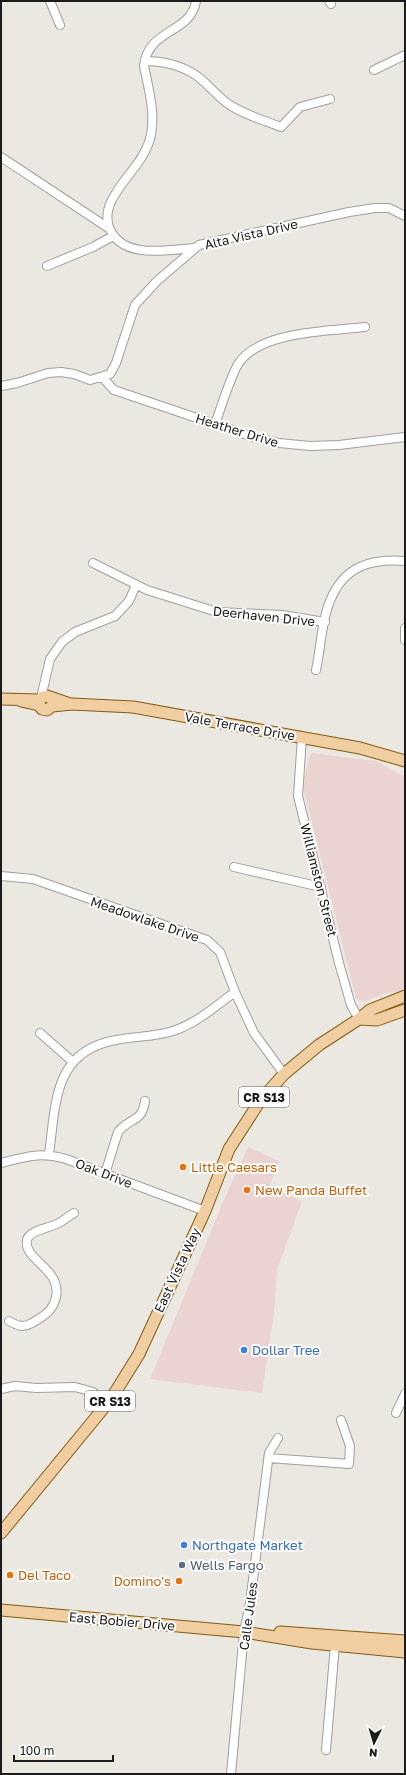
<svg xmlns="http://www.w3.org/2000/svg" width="406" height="1775" font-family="'Golos Text',sans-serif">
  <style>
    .commercial { fill: #ebd3d2 }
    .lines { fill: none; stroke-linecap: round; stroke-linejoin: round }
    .minor-casing { stroke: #9f9f9f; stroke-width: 10 }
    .major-casing { stroke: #815c11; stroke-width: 13 }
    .minor { stroke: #fff; stroke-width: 8 }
    .major { stroke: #f0cea2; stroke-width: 11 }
    .food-dot { fill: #e8710a; stroke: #fff; stroke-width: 1.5 }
    .shop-dot { fill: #3f7fe0; stroke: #fff; stroke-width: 1.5 }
    .service-dot { fill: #5c6f8a; stroke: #fff; stroke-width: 1.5 }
    .labels { text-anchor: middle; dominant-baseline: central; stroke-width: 4; stroke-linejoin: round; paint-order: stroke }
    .shield { fill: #fff; stroke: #5f5f5f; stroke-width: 1 }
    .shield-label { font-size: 12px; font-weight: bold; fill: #1b1b1b }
    .street-label { font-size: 13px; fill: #1b1b1b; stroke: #fff }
    .food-label { font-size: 13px; fill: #c56008; stroke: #fff; text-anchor: start }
    .shop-label { font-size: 13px; fill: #366cbe; stroke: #fff; text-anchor: start }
    .service-label { font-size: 13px; fill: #4e5e75; stroke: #fff; text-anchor: start }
  </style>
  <rect width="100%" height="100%" fill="#ebe8e2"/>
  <path class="commercial" d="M311,753L376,761L405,777V990L383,994L363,1002L356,998L302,783Z
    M248,1147L279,1161L269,1187L302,1201L277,1270L274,1312L262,1393L150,1379L226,1195Z"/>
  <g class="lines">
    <defs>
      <path id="minor" d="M50,1L60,25
        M329,1L331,4
        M145,61C164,61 181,65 197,76C208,84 216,95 227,103C242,114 263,120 281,127L300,107L330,99
        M374,70L405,55
        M1,157L110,229
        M194,248C168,250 121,260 109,227C105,215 109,203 116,193C126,176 143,161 149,142C157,117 149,91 144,66C148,28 191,34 196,1
        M47,266L93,247L113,236
        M102,377L114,390L253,437L279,443L310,446L339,445L405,437
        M1,386L17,383L48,373L61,372L74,374L90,380L110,374L116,363L135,305L157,281L199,245L349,212L375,208H389L405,216
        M215,424C222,405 228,384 237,366C256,331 329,331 365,327
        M93,563L147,590L217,612L282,615L325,622
        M405,628V640
        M316,670C321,648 321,622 330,601C344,566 371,558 405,561
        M41,698L50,659L62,642L75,632L115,616L129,601L136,585
        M302,737L298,796L339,963L351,1005L359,1019
        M234,867L321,887
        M1,876L33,879L207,940L220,952L235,992L254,1033L284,1074
        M40,1033L73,1062
        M49,1154C56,1104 53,1051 116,1040C136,1036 157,1037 176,1030C198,1022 217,1005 235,992
        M1,1163C27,1156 40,1152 66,1159L205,1211
        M105,1174L118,1132C130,1117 142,1123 145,1101
        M9,1321C18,1326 23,1328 32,1323C44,1316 53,1311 56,1297C62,1269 23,1260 27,1240C29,1230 50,1228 59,1223C64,1220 69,1216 74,1213
        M1,1389L15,1386L36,1388L75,1387L93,1392L106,1405
        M396,1413L405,1394
        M269,1458L349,1464L350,1446L341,1420
        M326,1750L335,1645
        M231,1774L244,1632L250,1603L269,1453L278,1438"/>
      <path id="major" d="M1,699L40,700L43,697L47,696L67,703
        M21,701L39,705L42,709L47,710L52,706L72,704L133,707L360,748L405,761
        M359,1019L377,1020L405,1010
        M1,1533L111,1399L139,1354L205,1211L229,1149L260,1101L284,1074L319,1045L359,1019L370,1010L405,996
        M1,1610L244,1632L312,1643L405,1652
        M280,1632L405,1641"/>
    </defs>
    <use href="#minor" class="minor-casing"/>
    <use href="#major" class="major-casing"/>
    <use href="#minor" class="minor"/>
    <use href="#major" class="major"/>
  </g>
  <g class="food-dot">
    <circle cx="183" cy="1167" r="4"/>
    <circle cx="247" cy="1190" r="4"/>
    <circle cx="10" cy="1575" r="4"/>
    <circle cx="179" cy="1581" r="4"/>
  </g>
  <g class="shop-dot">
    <circle cx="244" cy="1350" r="4"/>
    <circle cx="184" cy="1545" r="4"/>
  </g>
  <circle class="service-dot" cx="182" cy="1565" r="4"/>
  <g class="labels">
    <g class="shield">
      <rect x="239" y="1087" width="50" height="20" rx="3"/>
      <rect x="85" y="1391" width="50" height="20" rx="3"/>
    </g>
    <g class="shield-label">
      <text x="264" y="1097">CR S13</text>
      <text x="110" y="1401">CR S13</text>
    </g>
    <g class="street-label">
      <text transform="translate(251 234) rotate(-13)">Alta Vista Drive</text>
      <text transform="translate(237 430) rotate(17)">Heather Drive</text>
      <text transform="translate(264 616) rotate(6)">Deerhaven Drive</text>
      <text transform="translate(240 726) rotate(10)">Vale Terrace Drive</text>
      <text transform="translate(319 880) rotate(76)">Williamston Street</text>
      <text transform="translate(145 919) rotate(19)">Meadowlake Drive</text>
      <text transform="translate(104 1173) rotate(21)">Oak Drive</text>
      <text transform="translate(177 1270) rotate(-65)">East Vista Way</text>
      <text transform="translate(248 1616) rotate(-82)">Calle Jules</text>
      <text transform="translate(122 1621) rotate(5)">East Bobier Drive</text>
    </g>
    <g class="food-label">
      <text x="191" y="1167">Little Caesars</text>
      <text x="255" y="1190">New Panda Buffet</text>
      <text x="18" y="1575">Del Taco</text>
      <text x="171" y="1581" text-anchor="end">Domino's</text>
    </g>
    <g class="shop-label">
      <text x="252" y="1350">Dollar Tree</text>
      <text x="192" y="1545">Northgate Market</text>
    </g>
    <g class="service-label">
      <text x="190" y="1565">Wells Fargo</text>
    </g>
  </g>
  <rect width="406" height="1775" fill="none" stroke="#1b1b1b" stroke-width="4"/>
  <g transform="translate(374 1743) rotate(185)" stroke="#ffffff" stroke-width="3" paint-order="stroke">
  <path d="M0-3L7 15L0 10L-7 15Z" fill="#1b1b1b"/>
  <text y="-6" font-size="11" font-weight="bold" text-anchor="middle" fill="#1b1b1b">N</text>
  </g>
  <path d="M14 1755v6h99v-6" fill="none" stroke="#1b1b1b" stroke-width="2"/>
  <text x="20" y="1755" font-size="12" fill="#1b1b1b" stroke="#ffffff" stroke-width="3" paint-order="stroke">100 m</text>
</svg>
